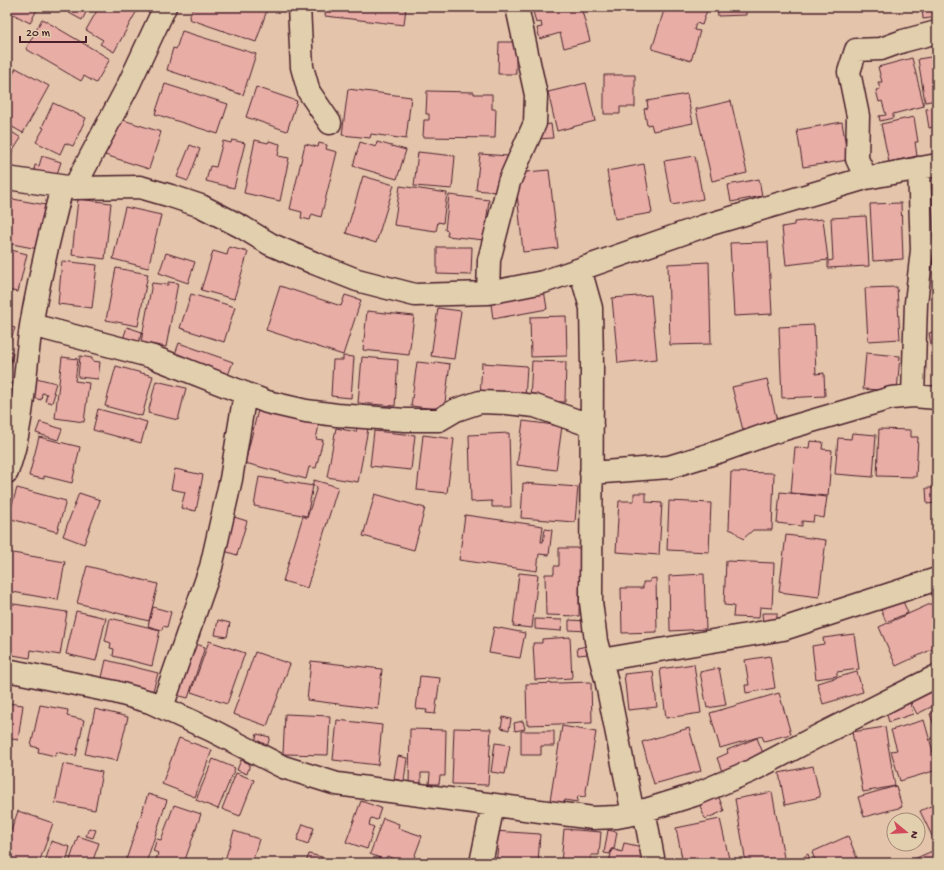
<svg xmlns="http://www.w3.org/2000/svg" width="944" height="870" font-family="'Gochi Hand',sans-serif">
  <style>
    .building { fill: #e8aea6; stroke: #4a1f2b }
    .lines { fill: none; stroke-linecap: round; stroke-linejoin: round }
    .minor-casing { stroke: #4a1f2b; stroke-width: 25 }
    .minor { stroke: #e2cfad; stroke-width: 22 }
  </style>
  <rect width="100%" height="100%" fill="#e4c5ab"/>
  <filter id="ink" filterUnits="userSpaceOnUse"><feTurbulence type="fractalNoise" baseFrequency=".025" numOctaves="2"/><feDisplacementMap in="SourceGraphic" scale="8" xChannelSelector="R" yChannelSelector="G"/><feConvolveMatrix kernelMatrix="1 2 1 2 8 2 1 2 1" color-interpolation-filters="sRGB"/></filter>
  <g filter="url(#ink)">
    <path class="building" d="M7,7H37L38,8L30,23L7,11Z
      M72,7H89L82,20L69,13Z
      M99,7H139L114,52L100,44L103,40L86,30Z
      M193,7H268L256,42L189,19Z
      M326,7H406L404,25L325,16Z
      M539,7H581L590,41L564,48L560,33L540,39L537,28L542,27L541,22L536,23L533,11L539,9Z
      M665,7H708L702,25L696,23L694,30L700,31L691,61L652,49Z
      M717,7H746V15L718,16Z
      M922,7H937V17L923,19Z
      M42,19L110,59L96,83L84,76L81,81L26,49Z
      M182,31L256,54L243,95L167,70L173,48L176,49Z
      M499,42H516V74H498Z
      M937,56V100L925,102L918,59Z
      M912,58L924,106L893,114V118L880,121L879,116L886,115L882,101L879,102L876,90L880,89L878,82H882L878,67Z
      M16,68L49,86L23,133L7,124V86Z
      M604,75H635V107H620V114H604Z
      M586,83L595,121L557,131L548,92Z
      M165,84L228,104L218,134L155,114Z
      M256,87L297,101L287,131L246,117Z
      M348,89L411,97L406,139L371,134L370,138L342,135Z
      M427,91L474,92V94H492V109H496L495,138L423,137L424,120H429V114H426Z
      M687,94L693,123L653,131L651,124L647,125L644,109L648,108L647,101Z
      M731,101L747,173L712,181L696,109Z
      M53,103L86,118L73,146L65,143L60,154L36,142L44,128L42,127Z
      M937,108V126L929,128L926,109Z
      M914,117L918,142H915L917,156L889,162L881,124Z
      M117,118L161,132L149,169L105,155Z
      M842,122L848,160L803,167L797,130Z
      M551,124L553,138L538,139L536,126Z
      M7,129L21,138L11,154L7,152Z
      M232,140L245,143L234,188L206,181L210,166L216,167L223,141L231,143Z
      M255,140L268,143L269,141L280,144L278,156L289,158L280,201L244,193Z
      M360,142L376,147L377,142L406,150L397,179L353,166Z
      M319,143L327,145L326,149L337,152L321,217L312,214L310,220L301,218L302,212L290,209L305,144L318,147Z
      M190,145L200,149L188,181L177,177Z
      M418,152L455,156L452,189L414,186Z
      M480,154L508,156L505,193L476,190Z
      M42,156L61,162L56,177L34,170L35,165L39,166Z
      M695,156L703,199L672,205L664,161Z
      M644,164L652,213L615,219L607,171Z
      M549,170L558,248L523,252L515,173Z
      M363,176L394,185L376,243L346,233Z
      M759,179L762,196L731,202L728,185Z
      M400,186L447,193L443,223L438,222L436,231L394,225Z
      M7,191H8L7,198L46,205L38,249L7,243Z
      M449,195L489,200L484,240L447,236L448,231L445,230Z
      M78,199L111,203L105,259L72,255Z
      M901,203L903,259L873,261L870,204Z
      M125,207L161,215L148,268L113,259Z
      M866,216L869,266L828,268V261L833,260L831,218Z
      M823,219L828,260L786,265L782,227L794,225V222Z
      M937,235V275H936L929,237Z
      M768,242L772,314L734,316L730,243Z
      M229,247L248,252L234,299L201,290L213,251L227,255Z
      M437,247H472L471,275L437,274Z
      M7,249L27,254L18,292L7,290Z
      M166,253L195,262L188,283L159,273Z
      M62,261L97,265L92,308L58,304Z
      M709,262L711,344L670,345L668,264Z
      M116,268L148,274L138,326L106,320Z
      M936,278L937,279V320H935Z
      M168,282L178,283L166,347L141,342L152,283L168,285Z
      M280,286L341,306L345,295L361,300L343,355L266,330Z
      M897,287L900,339L868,341L865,288Z
      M544,290L547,309L493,319L491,304L496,303V298Z
      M191,294L235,307L224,342L180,328Z
      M651,295L657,359L618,363L612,298Z
      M438,308L461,311L454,359L431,356Z
      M367,311L414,316L409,355L363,350Z
      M566,316L567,356L531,357L530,317Z
      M7,325L15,328L7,349Z
      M814,325L816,374L824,373L825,396L782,398L779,327Z
      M127,327L142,332L138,344L123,339Z
      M937,331V374L936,375L929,333Z
      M179,343L233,362L228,375L174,357Z
      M7,351L13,353L7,380Z
      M866,353L900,356L897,391L863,389Z
      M80,356L92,358V361L100,362L98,379L78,377Z
      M343,356L354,357L351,398L331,396L333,360H343Z
      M62,357L78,359L75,381L89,383L84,422L55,418Z
      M362,357L398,360L395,406L358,403Z
      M532,361L566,362L565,402L530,401Z
      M417,362L436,364V362L450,364L444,410L411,406Z
      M482,363L527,366L525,400L480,398Z
      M116,366L153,376L142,416L105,406Z
      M36,378L56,383L53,393H55L52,403L45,401L47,394L42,393L41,400L31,397Z
      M767,379L777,421L743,430L732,387Z
      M156,381L186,388L178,420L148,413Z
      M98,409L147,422L141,443L93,430Z
      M258,410L319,425L316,439L323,440L316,468L309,467L306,479L245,463Z
      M523,421L562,426L556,470L517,465Z
      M40,422L62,429L58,440L36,433Z
      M357,427L368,429L358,482L327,477L336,428L356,432Z
      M879,429L911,430V437H918L916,477L877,476Z
      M374,431L415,435L411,470L370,466Z
      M509,433L511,507H492V501L471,502L469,435Z
      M852,433L876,435L873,477L835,474L838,438L851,439Z
      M423,435L454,439L447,493L417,490Z
      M39,437L80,447L72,483L44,476V479L29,476Z
      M810,441L823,442L822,449L832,450L828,496L791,493L795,447L809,448Z
      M175,469L203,475L196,511L181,508L185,492L171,489Z
      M731,472L774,473L772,530H753L743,539L734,531L729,529Z
      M259,477L313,486L307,516L254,506Z
      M314,480L338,487L307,588L283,581L303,516L307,518L317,487L312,485Z
      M523,483L578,487L575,522L521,518Z
      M17,488L66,501L57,532L8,518Z
      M926,488H937V503L927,504Z
      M780,492L827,497L824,518L814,516L813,522L802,521V526L777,523Z
      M79,493L100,500L84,544L63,536Z
      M634,493H646V502L662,503L659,555L616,552L619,501H634Z
      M375,494L425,508L414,550L363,536Z
      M669,501L711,503L709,552L667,550Z
      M934,511H937V550H934Z
      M465,515L543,526L541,542H543L545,529L552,530L549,555L539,554L537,571L459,560Z
      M231,516L247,521L237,555L221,550Z
      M786,535L826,540L819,597L779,592Z
      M559,548H580L579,616L546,615L545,574H554V566H559Z
      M7,552L65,562L58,600L7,591Z
      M726,561L774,563L772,608L760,607L759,618L733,617L734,606L724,605Z
      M87,566L158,584L149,621L77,603Z
      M519,573L538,575L532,628L513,626Z
      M704,574L706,629L670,631L669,576Z
      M656,578L657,632L622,633L621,588H643V582H650V579Z
      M902,599L908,613L886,622L880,607Z
      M937,601V647L896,666L879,627Z
      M7,603L67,612L60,655L31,650L30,658L7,654Z
      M153,607L171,612L167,627L163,626L162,630L148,626Z
      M76,611L106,618L96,661L66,654Z
      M762,613H777V625H763Z
      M110,618L160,630L152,666L113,656L114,649L110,648L111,643L105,641Z
      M535,619L562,620L561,631L535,629Z
      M218,620L230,623L227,637L215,635Z
      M569,620L587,621V631L569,630Z
      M494,627L525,633L520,658L489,653Z
      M854,634L859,669L837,672V676L816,679L812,646L824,644L823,638Z
      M570,637L572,678L535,680L533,643H542V639Z
      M209,641L245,653L227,704L191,692Z
      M193,643L205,647L188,698L176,695Z
      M587,646L588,654L578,655L577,648Z
      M255,652L290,664L267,726L233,714Z
      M770,656L775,688L746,693L745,685H749L745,660Z
      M106,660L158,673L152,694L101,682Z
      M311,661L382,669L378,709L307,700Z
      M694,664L701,713L666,718L660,669Z
      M719,668L726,705L707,708L700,672Z
      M653,671L657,707L628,710L624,674Z
      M857,672L863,692L823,704L817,683Z
      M420,676L440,678L435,714L426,713L427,710L416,709Z
      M591,682L592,723L527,725L526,684Z
      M937,682V704L917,714L908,697Z
      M779,693L791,734L764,741L762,736L720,748L710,713Z
      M7,703L23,705L18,740L7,738Z
      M910,703L913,714L889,722L886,712Z
      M40,705L68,710L67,716L84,720L76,756L56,752L55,756L38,752L39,748L31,746Z
      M95,709L128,717L117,761L85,754Z
      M937,711V733L930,714Z
      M285,714L330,716L328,755L283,754Z
      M503,717L511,719L509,730L501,728Z
      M337,720L382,725L378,765L333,760Z
      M924,720L937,766V770L900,781L891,751L897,750L891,730Z
      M523,721L525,729L515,731L514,723Z
      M562,726L596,732L585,797L578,796L577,802L565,800L564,803L550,801Z
      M885,727L895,786L863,792L852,732Z
      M454,728L491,729L488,785L452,784Z
      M689,728L701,771L654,784L642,742Z
      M410,729L446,730L445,776H440L439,784H429L430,773H421V784H409Z
      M521,731H554V746H541V755H521Z
      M257,734L270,737L266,750L254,747Z
      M179,738L212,750L195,797L162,784Z
      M757,738L765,758L723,774L717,758L728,753L727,750Z
      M495,743L510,745L505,774L491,772Z
      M398,756L407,758L404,781L394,779Z
      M213,759L235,768L218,809L196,800Z
      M241,760L250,764L247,774L237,770Z
      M63,764L102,772L95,810L55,803Z
      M813,766L820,797L785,805L779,773Z
      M236,773L254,780L240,816L222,809Z
      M896,786L902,807L864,817L858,797Z
      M772,792L785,863H746L735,799Z
      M148,794L167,800L146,863H125Z
      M718,795L724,811L705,819L699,803Z
      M361,801L381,808L377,820L371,818L369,825L374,827L367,849L346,842Z
      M937,803V839L934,840L920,811Z
      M174,805L201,814L184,863H155L158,853L153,851L157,839L161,840Z
      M18,811L53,823L39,863H7V842Z
      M383,818L399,824L398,828L422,836L412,863H393L394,859L387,856L385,860L370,854Z
      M720,819L730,863H683L676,828Z
      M303,824L314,828L308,844L297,840Z
      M89,828L96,830L93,838L86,836Z
      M564,829L601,832L599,855H591V863H561Z
      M608,830L617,832L614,849H611L610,854L604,853Z
      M234,831L259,839L252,863H224Z
      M494,831L540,834L538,863H496L498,846H493Z
      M78,836L99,843L92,863H69Z
      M848,836L859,863H816L812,852Z
      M51,841L70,847L66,863H45Z
      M624,843L647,848L644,863H609L612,849L622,852Z
      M937,849V863H905Z
      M309,854L322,857L321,862L323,863H306Z
      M808,854L811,863H795Z
      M352,860L363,862V863H351Z
      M367,860L381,863H366Z"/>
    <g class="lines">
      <defs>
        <path id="minor" d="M299,7L302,67L309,92L330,123
          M7,178L74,188L140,187L171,196L201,206L242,227L270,244L314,263L357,280L415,295L488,293L543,282L704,226L866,178L937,165
          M866,178L857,159L858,116L849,72L856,50L881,49L903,41L937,32
          M74,188L128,86L165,7
          M580,269L591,308L592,366L591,602L596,641L606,679L633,814
          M488,293L489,260L509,182L535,123L536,95L517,7
          M32,325L153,357L267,402L306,411L337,415L405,420H439L456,410L480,402L507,403L535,406L592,426
          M913,396L916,303L922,250L919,168
          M7,472C24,425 24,375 31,326C39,279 50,233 62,187
          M591,473L669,467L721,451L774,432L891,398L913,396L937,398
          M601,660L783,629L937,579
          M7,670L115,692L150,702L211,730L283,767L337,784L593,818L617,817L633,814L694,795L751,771L816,737L937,676
          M162,707L211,567L231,479L245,393
          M644,810L654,863
          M481,863L493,805"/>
      </defs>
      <use href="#minor" class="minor-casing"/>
      <use href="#minor" class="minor"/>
    </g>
  </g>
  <rect width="944" height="870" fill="none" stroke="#e2cfad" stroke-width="24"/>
  <rect x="12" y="12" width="920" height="846" fill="none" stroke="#4a1f2b" stroke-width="1.5" filter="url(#ink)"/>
  <g transform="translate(906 832) rotate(108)"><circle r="19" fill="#e2cfad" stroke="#a58979"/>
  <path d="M0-3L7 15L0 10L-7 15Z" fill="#d1495b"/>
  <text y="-6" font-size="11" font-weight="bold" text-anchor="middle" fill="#4a1f2b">N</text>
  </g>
  <path d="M20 36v6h66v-6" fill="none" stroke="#4a1f2b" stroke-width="2"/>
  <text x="26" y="36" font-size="12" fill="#4a1f2b" stroke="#e2cfad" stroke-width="3" paint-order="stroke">20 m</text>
</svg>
